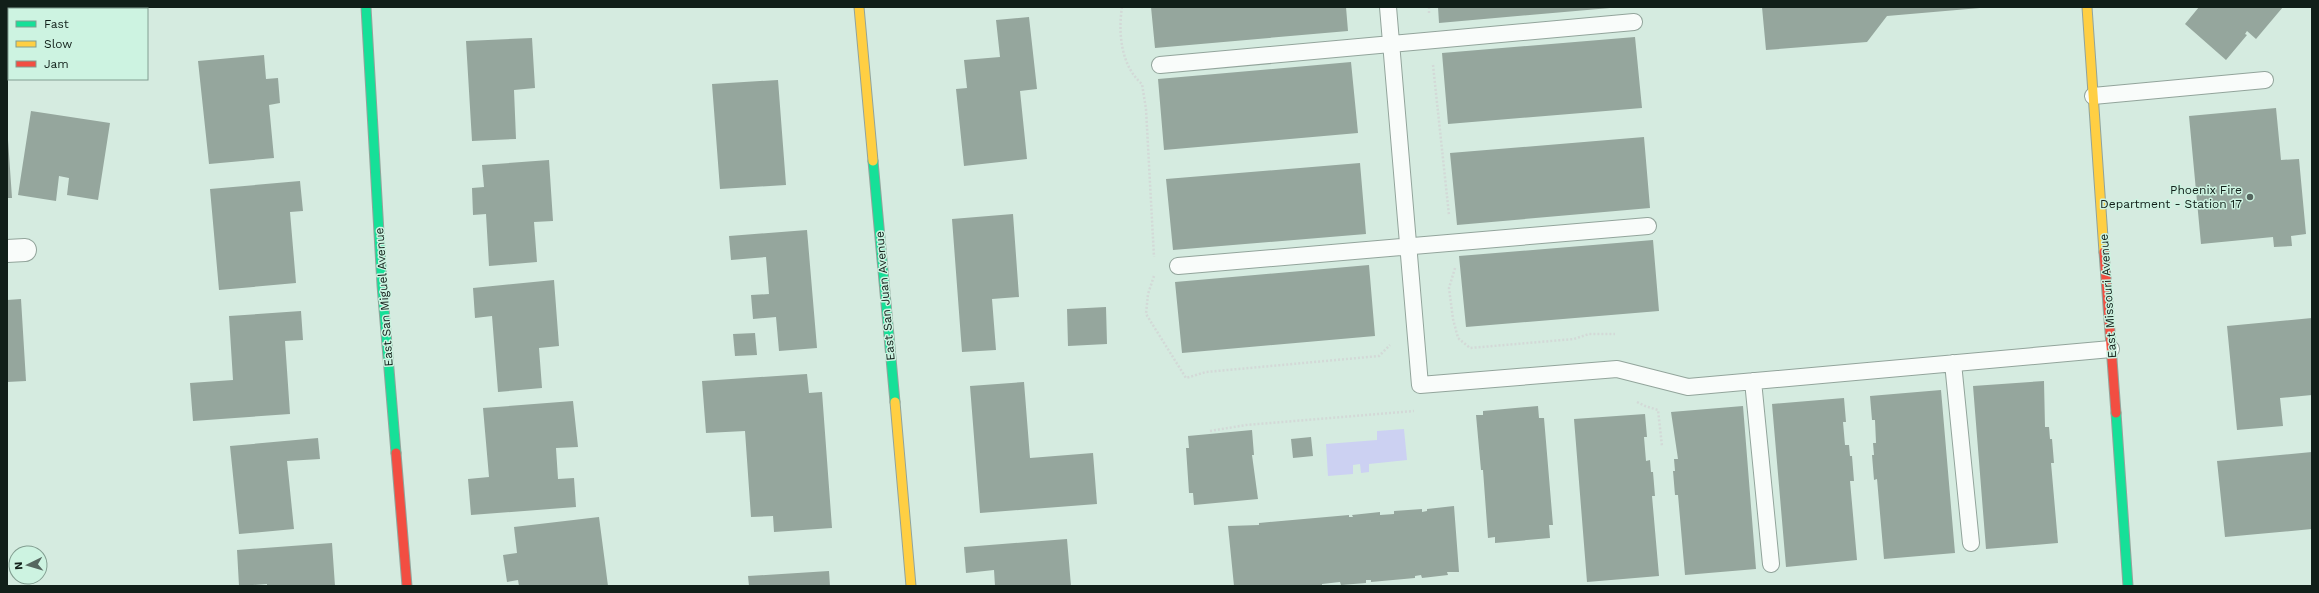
<svg xmlns="http://www.w3.org/2000/svg" width="2319" height="593" font-family="'Work Sans',sans-serif">
  <style>
    .water { fill: #ccd1f2 }
    .building { fill: #95a69d }
    .lines { fill: none; stroke-linecap: round; stroke-linejoin: round }
    .lane-casing { stroke: #92a49b; stroke-width: 18 }
    .street-casing { stroke: #92a49b; stroke-width: 24 }
    .fast-casing { stroke: #92a49b; stroke-width: 11 }
    .slow-casing { stroke: #92a49b; stroke-width: 11 }
    .jam-casing { stroke: #92a49b; stroke-width: 11 }
    .path { stroke: #d3d9d7; stroke-width: 2.5; stroke-dasharray: 2 2; stroke-linecap: butt }
    .lane { stroke: #f9fcfa; stroke-width: 16 }
    .street { stroke: #f9fcfa; stroke-width: 22 }
    .fast { stroke: #16e098; stroke-width: 9 }
    .slow { stroke: #ffcf43; stroke-width: 9 }
    .jam { stroke: #f24e42; stroke-width: 9 }
    .poi-dot { fill: #56665f; stroke: #cdf3e1; stroke-width: 1.5 }
    .labels { text-anchor: middle; dominant-baseline: central; stroke-width: 3; stroke-linejoin: round; paint-order: stroke }
    .poi-label { font-size: 12px; fill: #111f19; stroke: #cdf3e1; text-anchor: end }
    .street-label { font-size: 12px; fill: #111f19; stroke: #cdf3e1 }
  </style>
  <rect width="100%" height="100%" fill="#d5ebe0"/>
  <path class="water" d="M1404,429L1407,460L1369,464V472L1361,473L1360,464L1353,465V474L1328,476L1326,444L1377,440V431Z"/>
  <path class="building" d="M1151,7H1346L1348,31L1155,48Z
    M1438,7H1609L1610,8L1439,23Z
    M1762,7H1980V8L1887,16L1867,42L1766,50Z
    M2199,7H2283L2256,39L2247,31L2245,34L2247,35L2226,60L2185,24Z
    M1029,17L1037,89L1020,91L1027,159L964,166L956,89L967,88L964,60L1000,57L996,20Z
    M1635,37L1642,108L1448,124L1442,53Z
    M532,38L535,88L514,90L516,139L472,141L466,41Z
    M264,55L266,79L278,78L280,103L269,105L274,158L209,164L198,61Z
    M1351,62L1358,133L1164,150L1158,79Z
    M778,80L786,185L720,189L712,84Z
    M2276,108L2281,160L2299,159L2306,234L2291,236L2292,246L2274,247L2273,237L2201,244L2189,116Z
    M31,111L110,123L98,200L67,195L69,178L59,176L56,201L18,195Z
    M7,125L12,198H7Z
    M1644,137L1650,208L1457,225L1450,153Z
    M549,160L553,221L534,222L537,262L489,266L486,214L473,215L472,188L484,187L482,165Z
    M1360,163L1366,234L1173,250L1166,179Z
    M300,181L303,211L290,212L296,283L219,290L210,189Z
    M1013,214L1019,297L992,299L996,350L962,352L952,219Z
    M807,230L817,348L779,351L776,317L753,319L751,295L769,294L766,257L731,260L729,236Z
    M1653,240L1659,311L1466,327L1459,256Z
    M1369,265L1375,336L1182,353L1175,282Z
    M554,280L559,346L539,348L542,388L498,392L492,316L475,318L473,288Z
    M21,299L26,381L7,382V300Z
    M1106,307L1107,344L1068,346L1067,309Z
    M301,311L303,340L285,341L290,414L193,421L190,383L233,380L229,316Z
    M2312,318V395L2280,398L2283,426L2237,430L2227,326Z
    M755,333L757,355L735,356L733,334Z
    M807,374L809,393L822,392L832,528L774,532L773,516L751,517L745,431L706,433L702,381Z
    M2044,381L2045,427H2049L2050,439H2052L2054,463H2051L2058,543L1986,549L1973,386Z
    M1024,382L1030,458L1093,453L1097,504L980,513L970,386Z
    M1941,390L1955,553L1884,559L1877,479L1874,480L1872,455H1874L1873,443H1876L1875,420H1872L1870,396Z
    M1844,398L1846,422H1843L1845,445H1849L1850,456H1852L1854,481H1850L1857,560L1786,567L1772,404Z
    M573,401L578,447L556,448L558,479L574,478L576,507L471,515L468,479L489,477L483,408Z
    M1538,406L1539,418H1544L1553,525H1549L1550,538L1495,543V537L1488,538L1483,470H1481L1476,415H1483V411Z
    M1743,406L1756,569L1685,575L1678,495H1675L1673,471H1675L1674,459H1678L1671,412Z
    M1645,414L1647,437H1644L1646,461L1650,460L1651,472H1653L1655,496H1652L1659,576L1587,582L1574,419Z
    M1252,430L1254,455H1252L1258,499L1194,505L1193,493H1189L1186,448H1189L1188,436Z
    M1311,437L1313,456L1293,458L1291,439Z
    M318,438L320,459L287,461L294,529L239,534L230,446Z
    M2312,452V529L2225,537L2217,461Z
    M1454,506L1459,572H1447L1448,575L1422,578L1421,575L1415,576V578L1371,582V580H1366V583L1341,585L1340,582L1322,584V586H1234L1228,526L1259,525V523L1349,515V517H1353L1352,515L1380,512V515L1394,514V511L1422,509V512L1427,511V509Z
    M599,517L608,586H519L518,580L507,582L503,555L517,553L514,527Z
    M1067,539L1071,586H995L994,570L966,573L964,547Z
    M332,543L335,586H267V584L239,586L237,550Z
    M829,571L830,586H749L748,576Z"/>
  <g class="lines">
    <defs>
      <path id="lane" d="M1388,7L1420,385L1617,369L1688,387L2111,349
        M1160,65L1634,22
        M2093,96L2265,80
        M1178,266L1648,226
        M1953,363L1971,543
        M1753,381L1771,564"/>
      <path id="street" d="M7,251L25,250"/>
      <path id="fast" d="M366,7L382,285L396,453
        M873,161L895,402
        M2116,413L2128,586"/>
      <path id="slow" d="M859,7L873,161
        M2087,7L2104,252
        M895,402L911,586"/>
      <path id="jam" d="M2104,252L2116,413
        M396,453L407,586"/>
    </defs>
    <use href="#lane" class="lane-casing"/>
    <use href="#street" class="street-casing"/>
    <use href="#fast" class="fast-casing"/>
    <use href="#slow" class="slow-casing"/>
    <use href="#jam" class="jam-casing"/>
    <path class="path" d="M1122,7C1118,33 1121,66 1142,84L1146,109L1154,257
      M1429,7V14
      M1433,65L1449,215
      M1455,268L1449,288L1453,319L1458,338L1470,348L1574,339L1589,334H1615
      M1154,276L1148,294L1146,314L1186,378L1206,372L1379,356L1390,345
      M1637,402L1645,406L1658,410L1662,446
      M1210,431L1246,425L1414,411"/>
    <use href="#lane" class="lane"/>
    <use href="#street" class="street"/>
    <use href="#fast" class="fast"/>
    <use href="#slow" class="slow"/>
    <use href="#jam" class="jam"/>
  </g>
  <circle class="poi-dot" cx="2250" cy="197" r="4"/>
  <g class="labels">
    <g class="poi-label">
      <text x="2242" y="190">Phoenix Fire<tspan x="2242" dy="14">Department - Station 17</tspan></text>
    </g>
    <g class="street-label">
      <text transform="translate(885 296) rotate(-95)">East San Juan Avenue</text>
      <text transform="translate(2108 296) rotate(-94)">East Missouri Avenue</text>
      <text transform="translate(384 297) rotate(-94)">East San Miguel Avenue</text>
    </g>
  </g>
  <rect width="2319" height="593" fill="none" stroke="#111f19" stroke-width="16"/>
  <rect x="8" y="8" width="140" height="72" fill="#cdf3e1" stroke="#829e91"/>
  <rect x="16" y="21" width="20" height="6" fill="#16e098" stroke="#829e91"/>
  <text x="44" y="28" font-size="12" fill="#111f19">Fast</text>
  <rect x="16" y="41" width="20" height="6" fill="#ffcf43" stroke="#829e91"/>
  <text x="44" y="48" font-size="12" fill="#111f19">Slow</text>
  <rect x="16" y="61" width="20" height="6" fill="#f24e42" stroke="#829e91"/>
  <text x="44" y="68" font-size="12" fill="#111f19">Jam</text>
  <g transform="translate(28 565) rotate(265)"><circle r="19" fill="#cdf3e1" stroke="#829e91"/>
  <path d="M0-3L7 15L0 10L-7 15Z" fill="#56665f"/>
  <text y="-6" font-size="11" font-weight="bold" text-anchor="middle" fill="#111f19">N</text>
  </g>
</svg>
